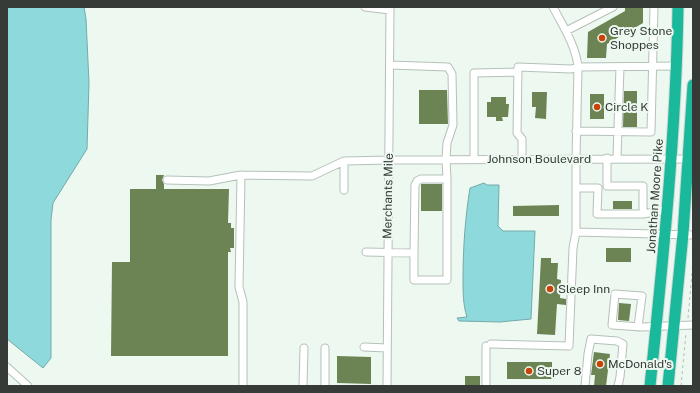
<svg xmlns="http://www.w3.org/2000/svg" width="700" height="393" font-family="'Public Sans',sans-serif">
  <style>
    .water { fill: #8ed9db; stroke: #74aaaa }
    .building { fill: #6c8354 }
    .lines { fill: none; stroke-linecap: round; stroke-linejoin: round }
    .minor-casing { stroke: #b5c1b8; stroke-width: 9 }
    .highway-casing { stroke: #d7d8d7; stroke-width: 13 }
    .path { stroke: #b4bdb6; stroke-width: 1; stroke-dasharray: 3 3; stroke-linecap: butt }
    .minor { stroke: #fff; stroke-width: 7 }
    .highway { stroke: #1bb99c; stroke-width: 11 }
    .poi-dot { fill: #ca4308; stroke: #edf9f0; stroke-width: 1.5 }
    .labels { text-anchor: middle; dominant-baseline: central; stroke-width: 4; stroke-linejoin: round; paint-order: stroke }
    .poi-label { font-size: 12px; fill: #363b37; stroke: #edf9f0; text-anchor: start }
    .street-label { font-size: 12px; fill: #363b37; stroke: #edf9f0 }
  </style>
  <rect width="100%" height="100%" fill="#edf9f0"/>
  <path class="water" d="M7,7H84L86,19L89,83L87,149L53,203L51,220V358L43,368L7,339Z
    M484,183L487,185H499L498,226L503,231H535L531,319L500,322L459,321L457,318L467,317C463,305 463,292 463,280C463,249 465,219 470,188Z"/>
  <path class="building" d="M625,7H643V23L607,44L606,58H587L588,32L625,11Z
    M419,90H447L448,124H419Z
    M624,91H637V127H623Z
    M532,92H547L546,119L535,118L536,107H532Z
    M590,94H604V119H590Z
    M491,97H506V104H509L508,117H502L503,121H496V117H487V102H491Z
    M156,175H164L162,180L164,184V189H229L228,223H231V228H234V248H230L231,252H228V356H111L112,262H130V189H156Z
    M421,184H442V211H421Z
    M613,201H632V209H613Z
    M559,205V216H513V206Z
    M606,248H631V262H606Z
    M541,258H551V263H558L557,279L561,280L560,298L566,299V305L557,304L555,335L537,334Z
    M619,303L631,304L629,321L618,320Z
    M594,352L610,354L606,386H594L595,375H591Z
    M337,356L371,357V384L337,383Z
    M507,362H552V379H507Z
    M465,376H480V386H465Z"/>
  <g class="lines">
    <defs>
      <path id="minor" d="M365,7L390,10
        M566,31L613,7
        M576,131L651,132L654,7
        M617,158L620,67
        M474,159V73L518,72
        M522,159V139L517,133L518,67L571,69L578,67L676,66
        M241,175L239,287L243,302V386
        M167,180L209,181L241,175L312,176L344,161L389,160L691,159
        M576,188H598L597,214H643V186H607V158
        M344,190V161
        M643,214L660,211L668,207
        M576,232L693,235
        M366,252L414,253L415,185L417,181L421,179H447L446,159L447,143L453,125L452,74L448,67L390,65
        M414,253V280H447V179
        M638,327L642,296L615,294L612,325L642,327L693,325
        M491,344L569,346L573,248L576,232V159L578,67C576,46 563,26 553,7
        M486,346V386
        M364,347L387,348
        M7,367L28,386
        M303,386L304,348
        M325,386V348
        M387,386L390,7
        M585,386L588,354L591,339L617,341L623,344L620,377L618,386"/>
      <path id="highway" d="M650,386C663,260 676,134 678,7
        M668,386L683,234L693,85"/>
    </defs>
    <use href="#minor" class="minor-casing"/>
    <use href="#highway" class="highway-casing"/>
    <path class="path" d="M688,318L693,261
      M681,386L686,333"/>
    <use href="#minor" class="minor"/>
    <use href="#highway" class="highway"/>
  </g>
  <g class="poi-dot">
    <circle cx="602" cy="38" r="4"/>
    <circle cx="597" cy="107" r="4"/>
    <circle cx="550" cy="289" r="4"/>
    <circle cx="600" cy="364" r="4"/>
    <circle cx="529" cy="371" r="4"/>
  </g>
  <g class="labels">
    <g class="poi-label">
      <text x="610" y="31">Grey Stone<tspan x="610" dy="14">Shoppes</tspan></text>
      <text x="605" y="107">Circle K</text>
      <text x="558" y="289">Sleep Inn</text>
      <text x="608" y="364">McDonald's</text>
      <text x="537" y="371">Super 8</text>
    </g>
    <g class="street-label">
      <text x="539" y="159">Johnson Boulevard</text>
      <text transform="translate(388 196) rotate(-89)">Merchants Mile</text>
      <text transform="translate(655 196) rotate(-86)">Jonathan Moore Pike</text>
    </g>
  </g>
  <rect width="700" height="393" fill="none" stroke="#363b37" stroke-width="16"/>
</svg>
